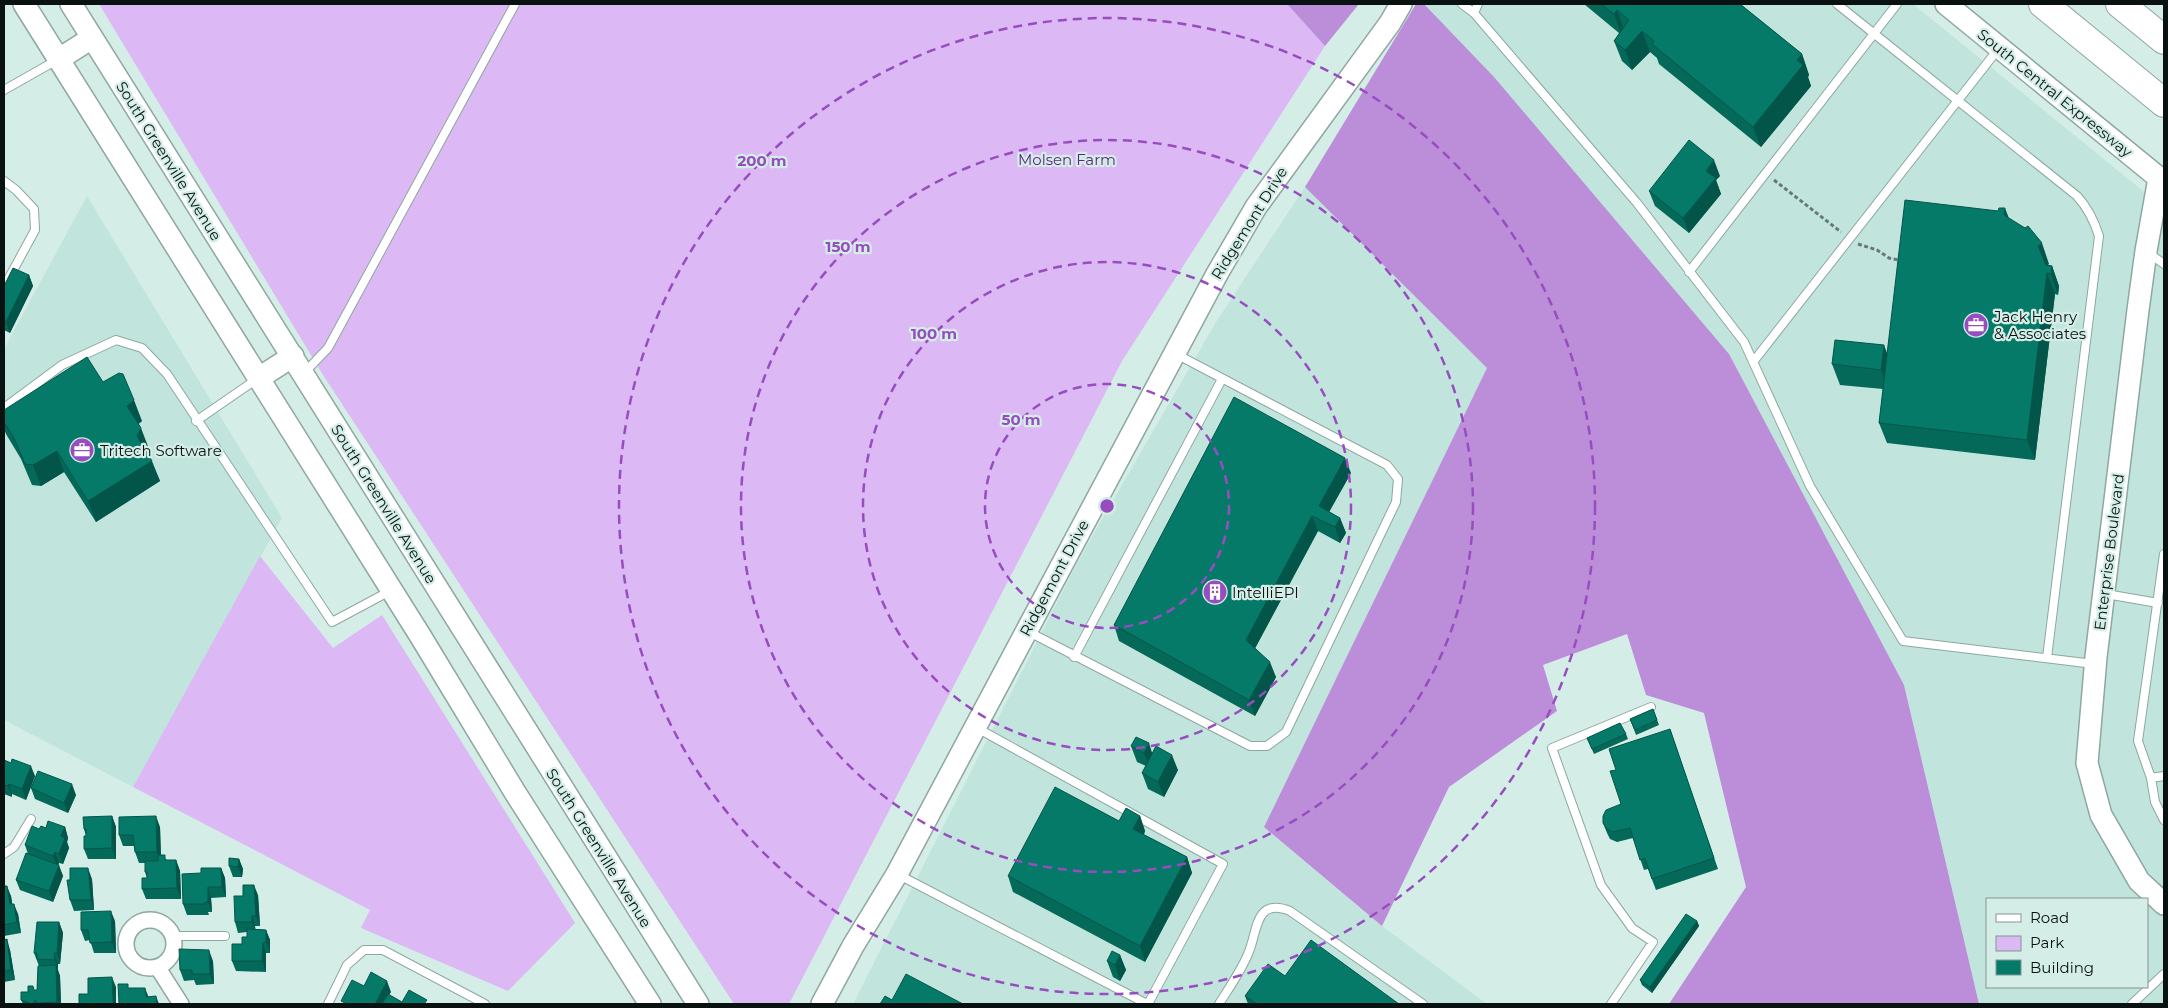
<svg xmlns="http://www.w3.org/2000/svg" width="2168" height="1008" font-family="Montserrat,sans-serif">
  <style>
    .built { fill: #c1e5dc; fill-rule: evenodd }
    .green { fill: #dcb8f4 }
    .forest { fill: #bc8eda }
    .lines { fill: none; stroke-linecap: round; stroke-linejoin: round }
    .lane-casing { stroke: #8ea7a0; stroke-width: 10 }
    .street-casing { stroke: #8ea7a0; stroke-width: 18 }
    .secondary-casing { stroke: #8ea7a0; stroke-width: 24 }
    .highway-casing { stroke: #8ea7a0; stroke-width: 30 }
    .path { stroke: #687975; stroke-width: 3; stroke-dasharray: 4 2.5; stroke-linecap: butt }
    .lane { stroke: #fff; stroke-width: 8 }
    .street { stroke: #fff; stroke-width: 15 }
    .secondary { stroke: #fff; stroke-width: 21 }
    .highway { stroke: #fff; stroke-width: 28 }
    .wall { fill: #056959 }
    .shaded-wall { fill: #045549 }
    .building { fill: #067a68; stroke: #045549 }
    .ring { fill: none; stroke: #974dc0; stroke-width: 2.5; stroke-dasharray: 9 6 }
    .labels { text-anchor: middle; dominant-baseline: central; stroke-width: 4.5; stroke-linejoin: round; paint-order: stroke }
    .street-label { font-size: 15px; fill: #091210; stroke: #d4eee7 }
    .park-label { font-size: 15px; fill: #60267f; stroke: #d4eee7 }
    .poi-label { font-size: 15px; fill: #091210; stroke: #d4eee7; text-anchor: start }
    .centre { fill: #974dc0; stroke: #d4eee7; stroke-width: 2.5 }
    .ring-label { font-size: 15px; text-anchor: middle; font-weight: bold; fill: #974dc0; stroke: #d4eee7; stroke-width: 4.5; stroke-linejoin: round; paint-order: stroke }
  </style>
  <rect width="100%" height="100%" fill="#d4eee7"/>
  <path class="built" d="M1424,4H1913L2164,208V1004H1979L1904,685L1436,16ZM1987,899H2147V987H1987Z
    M1305,187L1487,368L1264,827L1382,926L1487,1004H853L1078,561L1216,322Z
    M87,196L282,518L133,787L4,720V349Z"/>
  <path class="green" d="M99,4H1287L1325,46L1122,361L789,1004H734L323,375Z
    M260,556L333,648L382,615L575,923L508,991L361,928L370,910L133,787Z"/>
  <path class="forest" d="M1287,4H1359L1325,46Z
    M1416,4H1424L1494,77L1729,354L1904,685L1979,1004H1669L1746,887L1704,713L1646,695L1627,634L1543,665L1557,711L1449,787L1382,926L1264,827L1487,368L1305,187Z"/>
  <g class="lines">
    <defs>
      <path id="lane" d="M1462,4L1474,13L1637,203L1744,342L1810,486L1903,641L2094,664
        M1837,4L2077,196C2088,208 2094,220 2099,236L2047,658
        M1474,13L1478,4
        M4,90L57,60
        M4,181L16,190L34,209L35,230L4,287
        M2147,252L2164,264
        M1689,272L1897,4
        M1753,362L1999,48
        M305,372L328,348L515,4
        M4,408L62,365L116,340L142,348L167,374L332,622L390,591
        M196,421L257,379
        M2164,554L2138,741L2151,778L2155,802L2164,820
        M2106,594L2158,603
        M1027,631L1250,746H1267L1286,732L1396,502L1398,479L1387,465L1176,354
        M1074,657L1222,379
        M977,728L1223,864L1148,1004
        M2151,778L2164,776
        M4,854L14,847L31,819
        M899,875L1147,1004
        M173,936H225
        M328,1004L347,965L364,950H383L485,1004
        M1219,1004C1229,988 1241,971 1248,954C1258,932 1254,897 1290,911L1423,1004
        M1611,1004L1653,942L1632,928L1601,885L1552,748L1651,707
        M2132,1004L2164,974"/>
      <path id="street" d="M126 944a24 24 0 1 1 48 0a24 24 0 1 1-48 0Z
        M158,968L181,1004"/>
      <path id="secondary" d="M24,4L421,637L516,794L650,1004
        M71,4L698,1004
        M1946,4L2164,182
        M59,59L92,38
        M2159,178L2146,251L2138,310L2096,657L2087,763L2101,815L2139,881L2164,904
        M259,378L293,356
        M822,1004L853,946L897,874L1217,274L1256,207L1390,23L1401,4"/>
      <path id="highway" d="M2043,4L2164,103
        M2120,4L2164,40"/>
    </defs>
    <use href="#lane" class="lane-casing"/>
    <use href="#street" class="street-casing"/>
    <use href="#secondary" class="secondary-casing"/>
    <use href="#highway" class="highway-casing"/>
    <path class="path" d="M1774,180L1841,232
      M1858,244L1877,250L1889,258L1899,260"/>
    <use href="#lane" class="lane"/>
    <use href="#street" class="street"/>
    <use href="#secondary" class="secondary"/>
    <use href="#highway" class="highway"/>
  </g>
  <path class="wall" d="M1584,4H1740L1802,54L1809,75L1808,77L1811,86L1761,147L1659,64L1657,58L1650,52L1632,70L1622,61L1614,41L1619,33Z
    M1720,176L1716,180L1721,194L1689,233L1655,206L1649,191Z
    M2009,218L2049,264L2047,265L2052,266L2059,286L2058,295L2055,294L2035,460L1887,443L1879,423L1883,389L1840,385L1832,364L1887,354Z
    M29,275L33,286L10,333L4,330V286Z
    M103,382L142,421L138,424L149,449L147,452L160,481L96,522L64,472L41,486L32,485L21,459L6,434L4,429V410Z
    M1351,473L1329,512L1340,518L1346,533L1340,543L1318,531L1255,648L1276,677L1255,716L1119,641L1114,625Z
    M1653,709L1659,725L1636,735L1630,719Z
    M1670,729L1718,869L1656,890L1648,869L1644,870L1633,838L1617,842L1610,839L1607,833L1603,823L1621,804L1616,770Z
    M1626,734L1628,739L1594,754L1587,738Z
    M1131,746L1152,754L1178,770L1164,797L1148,789L1142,773L1146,766L1137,762Z
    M4,760L35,776L26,800L12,794V797L4,794Z
    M31,788L76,795L68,813L35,799Z
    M112,816L116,827V859H88L84,849L86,836L84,829Z
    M1140,816L1145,831L1144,835L1187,857L1192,873L1145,962L1013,892L1008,876L1119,821Z
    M65,827L68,838L67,842L69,848L63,864L59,863L58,865L63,876L53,902L20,890L16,880L28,854L25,845L39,829L46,828Z
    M160,827L161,855L167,860H176L180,871L181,899H146L142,889L147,878L145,872V863H139L135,852L134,846H123L119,835Z
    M239,859L243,869L242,877H233L229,866Z
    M221,868L225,878L226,897L211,898L212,912H208L209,915H187L183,904L201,873Z
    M92,879L94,910L74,911L70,900Z
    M4,886L11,896L12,904L18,914L21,933L4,936Z
    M258,895L260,926H255V929L266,930L270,940V953H266V972L236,971L232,961L247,937V932L238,933L235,922Z
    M115,921L116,953H94L90,940L85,941L81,930Z
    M1697,921L1699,926L1652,993L1642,985L1640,980Z
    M59,922L63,933L60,964H58V970L60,976L61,1004H23L21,1000L28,992L37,990L39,966L34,953Z
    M4,940L10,950L15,980L4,982Z
    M1120,955L1126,970L1120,981L1113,977L1107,961Z
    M213,961L214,984L196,985L194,980L184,981L180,970Z
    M1285,976L1399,1004H1248L1245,996Z"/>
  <path class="shaded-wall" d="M1617,10L1624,30L1621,34L1614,14Z
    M1642,31L1650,52L1632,70L1625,50Z
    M1802,54L1809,75L1808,77L1811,86L1761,147L1753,127Z
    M1714,160L1720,176L1716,180L1721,194L1689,233L1683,218L1706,171Z
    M2005,208L2013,229L2004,215Z
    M2042,243L2049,264L2046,266L2038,246Z
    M2052,266L2059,286L2058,295L2051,274Z
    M2047,273L2055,294L2035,460L2027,440Z
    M29,275L33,286L10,333L6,322Z
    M1884,345L1892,366L1889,390L1881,370Z
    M134,400L142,421L135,427L127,406Z
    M141,428L149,449L145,457L137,436Z
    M57,451L64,472L41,486L33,465Z
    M1345,458L1351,473L1324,521L1319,506Z
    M152,461L160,481L96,522L88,501Z
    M1312,516L1318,531L1251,656L1246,640Z
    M1340,518L1346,533L1340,543L1335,527Z
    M1270,662L1276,677L1255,716L1249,700Z
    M1149,743L1154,759L1150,768L1144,753Z
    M1172,755L1178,770L1164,797L1158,782Z
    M31,766L35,776L26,800L22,789Z
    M9,784L12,794V797L8,786Z
    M72,784L76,795L68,813L64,803Z
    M112,816L116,827V859L112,848Z
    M156,816L160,827L161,862L157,852Z
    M1140,816L1145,831L1138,844L1133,829Z
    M65,827L68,838L67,842L69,848L63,864L59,854L61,836Z
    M55,852L59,863L57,866L53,856Z
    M1187,857L1192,873L1145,962L1140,946Z
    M239,859L243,869L242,877L238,867Z
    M176,860L180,871L181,899L177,888Z
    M59,865L63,876L53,902L49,891Z
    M88,868L92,879L94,910L91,900Z
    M221,868L225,878L226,897L222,887Z
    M254,885L258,895L260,926L256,916Z
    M7,886L11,896L14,915L10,904Z
    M208,887L211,898L212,912L208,902Z
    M14,904L18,914L21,933L17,922Z
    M111,911L115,921L116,953L112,942Z
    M252,916L255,926L256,932L252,922Z
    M1697,921L1699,926L1652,993L1650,987Z
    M59,922L63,933L60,964L57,953Z
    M266,930L270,940V953L266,942Z
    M7,939L10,950L15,980L11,970Z
    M263,943L266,953V972L262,961Z
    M209,950L213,961L214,984L210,974Z
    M54,953L58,964V970L55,960Z
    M1120,955L1126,970L1120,981L1115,965Z
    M56,965L60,976L61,1004H58L57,1002Z
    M112,977L116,987V1004H113Z
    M387,981L391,992L384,1004H375Z
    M145,988L149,998L146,997Z
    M156,996L159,1004H157Z"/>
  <path class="building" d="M1601,4H1740L1802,54L1797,60L1803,65L1753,127L1652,44L1654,41L1642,31L1625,50L1614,41L1629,20L1617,10L1614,14Z
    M1689,140L1714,160L1706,171L1716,178L1683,218L1649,191Z
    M1905,200L1998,211L1999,208H2005L2004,215L2025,228L2028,226L2042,243L2038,246L2046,265L2052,266L2051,274L2047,273L2027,440L1879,423Z
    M13,268L29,275L6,322L4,321V286Z
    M1835,340L1884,345L1881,370L1832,364Z
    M87,357L103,382L119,373L123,374L134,400L127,406L141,428L137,436L152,461L88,501L57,451L33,465L25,464L14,438L4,422V410Z
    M1234,397L1345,458L1319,506L1340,518L1335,527L1312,516L1246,640L1270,662L1249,700L1114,625Z
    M1653,709L1657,720L1635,730L1630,719Z
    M1620,723L1626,734L1592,749L1587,738Z
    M1670,729L1714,858L1652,879L1645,858L1640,860L1630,828L1613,832L1607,829L1603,823V816L1606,810L1621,804L1610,771L1616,770L1609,749Z
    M1136,737L1149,743L1144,753L1131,746Z
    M1156,746L1172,755L1158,782L1142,773Z
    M12,759L31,766L22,789L9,784L8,786L4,785V760L11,763Z
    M38,771L72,784L64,803L31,788Z
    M1055,787L1119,821L1126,808L1140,816L1133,829L1187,857L1140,946L1008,876Z
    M112,816V848L84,849V836H86V829H84L83,817Z
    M156,816L157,852H135L133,835H119V817Z
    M48,821L65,827L61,836L65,838L59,854L55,852L53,856L25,845L32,826L39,829L41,826L46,828Z
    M26,853L59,865L49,891L16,880Z
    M158,855H165V860H176L177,888L142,889V878H147V872H145V861H158Z
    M229,858L239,859L238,867L229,866Z
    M70,868H88L91,900H70L67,880H70Z
    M201,868H221L222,887H208V902H205V904H183L182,874L201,873Z
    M243,885H254L256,916H252V922H235L234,896H243Z
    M4,886H7L10,904H14L17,922L4,925Z
    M111,911L112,942L90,943L88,930H81V912Z
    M1686,914L1697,921L1650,987L1640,980Z
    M37,922H59L57,953H54L55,960L37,959V953H34Z
    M247,929L266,930V942L263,943L262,961H232V944H242V937H247Z
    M7,939L11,970L4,971V940Z
    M1311,940L1399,1004H1257L1245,996L1268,964L1285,976Z
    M179,949L209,950L210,974H192V970H180Z
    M1112,951L1120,955L1115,965L1107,961Z
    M56,965L57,1002L38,1003L35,1000L33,1004H32L21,1000V992H28V986H33L34,990H37L38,966Z
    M371,972L387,981L375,1004H347L341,1001L352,980L364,986Z
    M906,974L963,1004H880L885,996L892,1000Z
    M112,977L113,1004H79V994H88V978Z
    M118,984H128V988H145L146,997L156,996L157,1004H119Z
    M409,990L427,1000L424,1004H382L388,994L402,1002Z"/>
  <g class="ring">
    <circle cx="1107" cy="506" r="122"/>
    <circle cx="1107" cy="506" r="244"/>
    <circle cx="1107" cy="506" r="366"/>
    <circle cx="1107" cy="506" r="488"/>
  </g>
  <defs>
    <symbol id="office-disc" viewBox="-11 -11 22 22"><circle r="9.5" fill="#974dc0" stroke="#d4eee7"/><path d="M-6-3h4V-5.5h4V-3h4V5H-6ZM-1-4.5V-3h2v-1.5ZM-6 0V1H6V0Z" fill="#fff"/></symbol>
    <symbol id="building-disc" viewBox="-11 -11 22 22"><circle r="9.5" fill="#974dc0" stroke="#d4eee7"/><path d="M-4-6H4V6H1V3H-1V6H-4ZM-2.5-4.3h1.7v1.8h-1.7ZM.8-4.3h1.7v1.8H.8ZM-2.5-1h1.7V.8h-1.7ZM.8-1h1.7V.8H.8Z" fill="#fff"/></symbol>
  </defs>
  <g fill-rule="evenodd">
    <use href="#office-disc" x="1962" y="311" width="28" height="28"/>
    <use href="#office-disc" x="68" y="436" width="28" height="28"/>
    <use href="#building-disc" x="1201" y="578" width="28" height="28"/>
  </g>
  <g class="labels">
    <g class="street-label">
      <text transform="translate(2055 93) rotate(39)">South Central Expressway</text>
      <text transform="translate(169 161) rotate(58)">South Greenville Avenue</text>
      <text transform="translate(1249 223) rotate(-58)">Ridgemont Drive</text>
      <text transform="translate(384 504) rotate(58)">South Greenville Avenue</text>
      <text transform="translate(2109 552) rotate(-83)">Enterprise Boulevard</text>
      <text transform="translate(1054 578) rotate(-62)">Ridgemont Drive</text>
      <text transform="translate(599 848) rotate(58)">South Greenville Avenue</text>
    </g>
    <g class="park-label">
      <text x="1067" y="159">Molsen Farm</text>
    </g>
    <g class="poi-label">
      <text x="1994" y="316">Jack Henry<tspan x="1994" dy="17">&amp; Associates</tspan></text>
      <text x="100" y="450">Tritech Software</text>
      <text x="1232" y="592">IntelliEPI</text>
    </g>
  </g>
  <circle cx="1107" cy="506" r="8" class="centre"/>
  <g class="ring-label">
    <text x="762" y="166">200 m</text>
    <text x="848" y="252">150 m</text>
    <text x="934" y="339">100 m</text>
    <text x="1021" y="425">50 m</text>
  </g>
  <rect width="2168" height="1008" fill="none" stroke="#091210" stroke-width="10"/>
  <rect x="1986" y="898" width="162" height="90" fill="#d4eee7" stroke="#839691"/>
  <rect x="1996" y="914" width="25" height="8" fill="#ffffff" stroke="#839691"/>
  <text x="2030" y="923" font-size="15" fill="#091210">Road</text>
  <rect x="1996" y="936" width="25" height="15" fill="#dcb8f4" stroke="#839691"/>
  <text x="2030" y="948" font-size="15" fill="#091210">Park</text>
  <rect x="1996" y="960" width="25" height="15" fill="#067a68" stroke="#839691"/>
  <text x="2030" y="973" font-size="15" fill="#091210">Building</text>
</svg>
